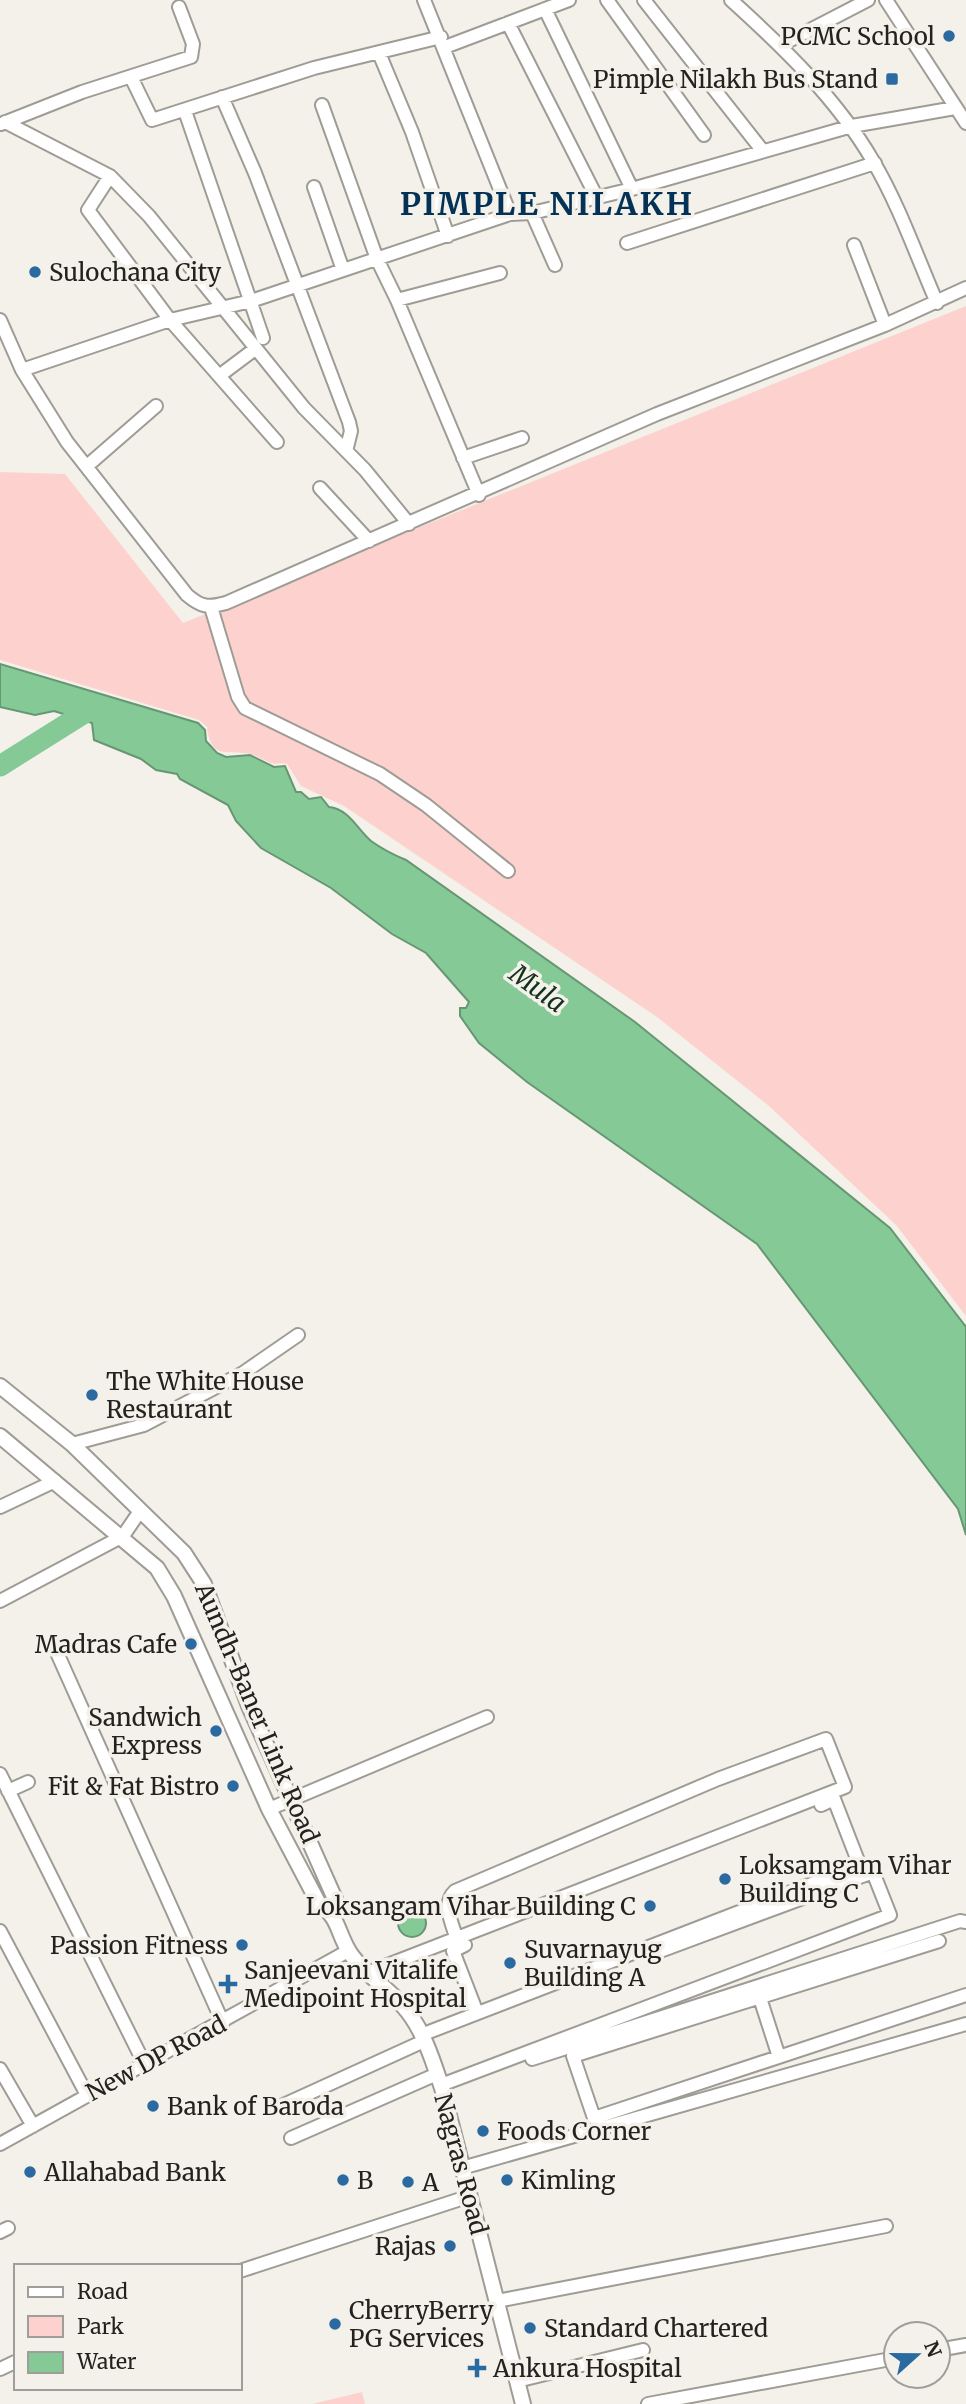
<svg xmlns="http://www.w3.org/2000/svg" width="966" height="2404" font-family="Merriweather,serif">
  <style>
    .green { fill: #fdd2ce }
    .water { fill: #84c996; stroke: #679772; stroke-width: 2 }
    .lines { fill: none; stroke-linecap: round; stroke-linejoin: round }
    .river { stroke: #84c996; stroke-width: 21 }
    .minor-casing { stroke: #9e9c95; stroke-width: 16 }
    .major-casing { stroke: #9e9c95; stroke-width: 18 }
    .minor { stroke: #fff; stroke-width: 12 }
    .major { stroke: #fff; stroke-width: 14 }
    .poi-dot { fill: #2b6aa0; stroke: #f4f1ea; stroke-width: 2.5 }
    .labels { text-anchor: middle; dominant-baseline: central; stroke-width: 7; stroke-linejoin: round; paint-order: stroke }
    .poi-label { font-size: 24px; fill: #23221f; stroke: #f4f1ea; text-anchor: start }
    .street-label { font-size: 24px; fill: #23221f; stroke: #f4f1ea }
    .water-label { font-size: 26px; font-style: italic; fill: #13311c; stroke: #f4f1ea }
    .district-label { font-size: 32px; font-weight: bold; letter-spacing: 2px; fill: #043257; stroke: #f4f1ea }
  </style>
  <rect width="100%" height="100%" fill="#f4f1ea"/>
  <path class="green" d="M966,306V1316L896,1225L769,1106L657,1017L344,806L301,786L287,764C281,762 276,765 271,763C263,760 255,754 245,753C223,751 211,758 207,727L199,720L0,660V472L65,474L183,623Z
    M362,2392L365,2404H312Z"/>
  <path class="water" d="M0,664L198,723L205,730L206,741L217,753L226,757L250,755L274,767L285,766L296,792H301L309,799L321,797L329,807C349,809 357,829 371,841C382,849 394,855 406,860L635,1022L890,1228L966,1327V1535L958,1509L757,1244L527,1082L479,1043L460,1016V1008H466L469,1002L426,953L392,934L331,888L261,848L236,821L228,805L180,779L177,774L156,770L141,759L94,740L92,723L54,711L35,715L0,707Z
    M398 1923a14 14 0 1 1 28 0a14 14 0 1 1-28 0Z"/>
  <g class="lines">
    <path class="river" d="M0,766L86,712"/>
    <defs>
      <path id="minor" d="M424,0L510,214
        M607,0L704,135
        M644,0L762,150
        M731,0C784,48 837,99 873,161C899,205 917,257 937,303
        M886,0L966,123
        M545,9L632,189
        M508,23L596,196
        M781,45L868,0
        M445,47L569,0
        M379,53L412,132L448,236
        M131,77L152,120L314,68L441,37
        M222,97L255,173L349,422L351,431L346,451
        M322,105L377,259L397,300L479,495
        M185,111L263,338
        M5,122L110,176L149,216L304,408L365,470L409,524
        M1,124L82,92L191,57L193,44L179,7
        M110,176L88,210L170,320L277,442
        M314,187L343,270
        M532,213L555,265
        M627,243L875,163
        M854,245L885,325
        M397,300L500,273
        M0,320L22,370L67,442L187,595C201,607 208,608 226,603L657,414L885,325L966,288
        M22,370L170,320L251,301L510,214L532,213L632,189L852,126L955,108
        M219,376L255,349
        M463,458L522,438
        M87,466L156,406
        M320,488L369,541
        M211,607L238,697L245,708L380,774L426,805L508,871
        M72,1444L144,1425L243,1373L298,1335
        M0,1507L55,1481
        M0,1601L123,1536L140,1511
        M58,1655L223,2023
        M0,1774L145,2065
        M8,1791L28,1782
        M269,1809L487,1717
        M0,1931L87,2095
        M939,1941L573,2056L594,2118L966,1995
        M465,1945L453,1951L477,2013
        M367,1973L845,1787L826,1739L718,1779L455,1891C441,1904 453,1925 457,1940
        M760,1998L779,2057
        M421,2035L853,1868L858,1861L834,1799L821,1805
        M532,2059L960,1921L966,1922
        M0,2069L33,2126
        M441,2085L890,1915L873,1872L660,1951
        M279,2107L424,2041
        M291,2138L437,2074
        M0,2144L348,1951
        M462,2168L966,2024
        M0,2232L8,2228
        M240,2271L470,2196
        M497,2301L886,2226
        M938,2350L966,2345
        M0,2369L15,2362
        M517,2381L643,2350
        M648,2404L896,2358"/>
      <path id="major" d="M0,1386L72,1444L184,1553L204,1584L249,1706L335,1899L332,1913
        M0,1436L157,1568L174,1596L269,1809L319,1904C340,1918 337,1933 350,1953C364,1974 387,1987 403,2006C423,2028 433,2061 442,2088L523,2404"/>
    </defs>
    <use href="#minor" class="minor-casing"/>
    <use href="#major" class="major-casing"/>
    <use href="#minor" class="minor"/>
    <use href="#major" class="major"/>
  </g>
  <g class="poi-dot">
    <circle cx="949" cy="36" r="7"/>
    <rect x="885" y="72" width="14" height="14" rx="3.5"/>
    <circle cx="35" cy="272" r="7"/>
    <circle cx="92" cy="1395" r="7"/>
    <circle cx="191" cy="1644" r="7"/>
    <circle cx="216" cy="1731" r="7"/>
    <circle cx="233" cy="1786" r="7"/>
    <circle cx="725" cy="1879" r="7"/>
    <circle cx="650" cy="1906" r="7"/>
    <circle cx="242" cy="1945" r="7"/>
    <circle cx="510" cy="1963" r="7"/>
    <path d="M224.5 1973.5h7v7h7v7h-7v7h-7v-7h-7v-7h7z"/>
    <circle cx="153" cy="2106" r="7"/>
    <circle cx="483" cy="2131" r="7"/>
    <circle cx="30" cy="2172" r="7"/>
    <circle cx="343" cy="2180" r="7"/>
    <circle cx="507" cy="2180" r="7"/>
    <circle cx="408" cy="2182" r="7"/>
    <circle cx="450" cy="2246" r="7"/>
    <circle cx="335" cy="2324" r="7"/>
    <circle cx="530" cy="2328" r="7"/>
    <path d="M473.5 2357.5h7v7h7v7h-7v7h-7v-7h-7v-7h7z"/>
  </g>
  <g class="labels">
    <g class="poi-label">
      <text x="935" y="36" text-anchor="end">PCMC School</text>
      <text x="878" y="79" text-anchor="end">Pimple Nilakh Bus Stand</text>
      <text x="49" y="272">Sulochana City</text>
      <text x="106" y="1381">The White House<tspan x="106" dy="28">Restaurant</tspan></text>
      <text x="177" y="1644" text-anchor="end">Madras Cafe</text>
      <text x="202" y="1717" text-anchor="end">Sandwich<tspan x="202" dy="28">Express</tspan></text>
      <text x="219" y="1786" text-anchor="end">Fit &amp; Fat Bistro</text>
      <text x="739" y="1865">Loksamgam Vihar<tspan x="739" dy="28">Building C</tspan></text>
      <text x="636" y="1906" text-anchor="end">Loksangam Vihar Building C</text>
      <text x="228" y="1945" text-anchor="end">Passion Fitness</text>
      <text x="524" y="1949">Suvarnayug<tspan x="524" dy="28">Building A</tspan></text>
      <text x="244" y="1970">Sanjeevani Vitalife<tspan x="244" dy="28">Medipoint Hospital</tspan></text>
      <text x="167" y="2106">Bank of Baroda</text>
      <text x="497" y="2131">Foods Corner</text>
      <text x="44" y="2172">Allahabad Bank</text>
      <text x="357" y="2180">B</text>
      <text x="521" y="2180">Kimling</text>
      <text x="422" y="2182">A</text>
      <text x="436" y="2246" text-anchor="end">Rajas</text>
      <text x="349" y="2310">CherryBerry<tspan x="349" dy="28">PG Services</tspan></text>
      <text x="544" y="2328">Standard Chartered</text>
      <text x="493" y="2368">Ankura Hospital</text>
    </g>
    <g class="street-label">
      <text transform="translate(257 1713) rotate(67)">Aundh-Baner Link Road</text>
      <text transform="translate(156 2058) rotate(-28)">New DP Road</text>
      <text transform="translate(461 2164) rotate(75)">Nagras Road</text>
    </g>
    <g class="water-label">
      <text transform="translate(538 988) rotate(36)">Mula</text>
    </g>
    <g class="district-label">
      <text x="547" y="204">PIMPLE NILAKH</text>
    </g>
  </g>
  <rect x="14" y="2264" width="228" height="126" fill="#f4f1ea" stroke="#a09e99" stroke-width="2"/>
  <rect x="28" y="2287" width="35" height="10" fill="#ffffff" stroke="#a09e99" stroke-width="2"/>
  <text x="77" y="2299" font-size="21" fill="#23221f">Road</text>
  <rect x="28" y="2316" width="35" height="21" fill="#fdd2ce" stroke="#a09e99" stroke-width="2"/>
  <text x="77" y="2334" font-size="21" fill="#23221f">Park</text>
  <rect x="28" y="2352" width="35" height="21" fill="#84c996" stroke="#a09e99" stroke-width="2"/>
  <text x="77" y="2369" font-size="21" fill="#23221f">Water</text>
  <g transform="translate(917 2355) rotate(69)"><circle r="33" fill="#f4f1ea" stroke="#a09e99" stroke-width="2"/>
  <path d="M0-5L12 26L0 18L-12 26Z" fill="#2b6aa0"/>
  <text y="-10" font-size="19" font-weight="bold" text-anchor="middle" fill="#23221f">N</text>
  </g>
</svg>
